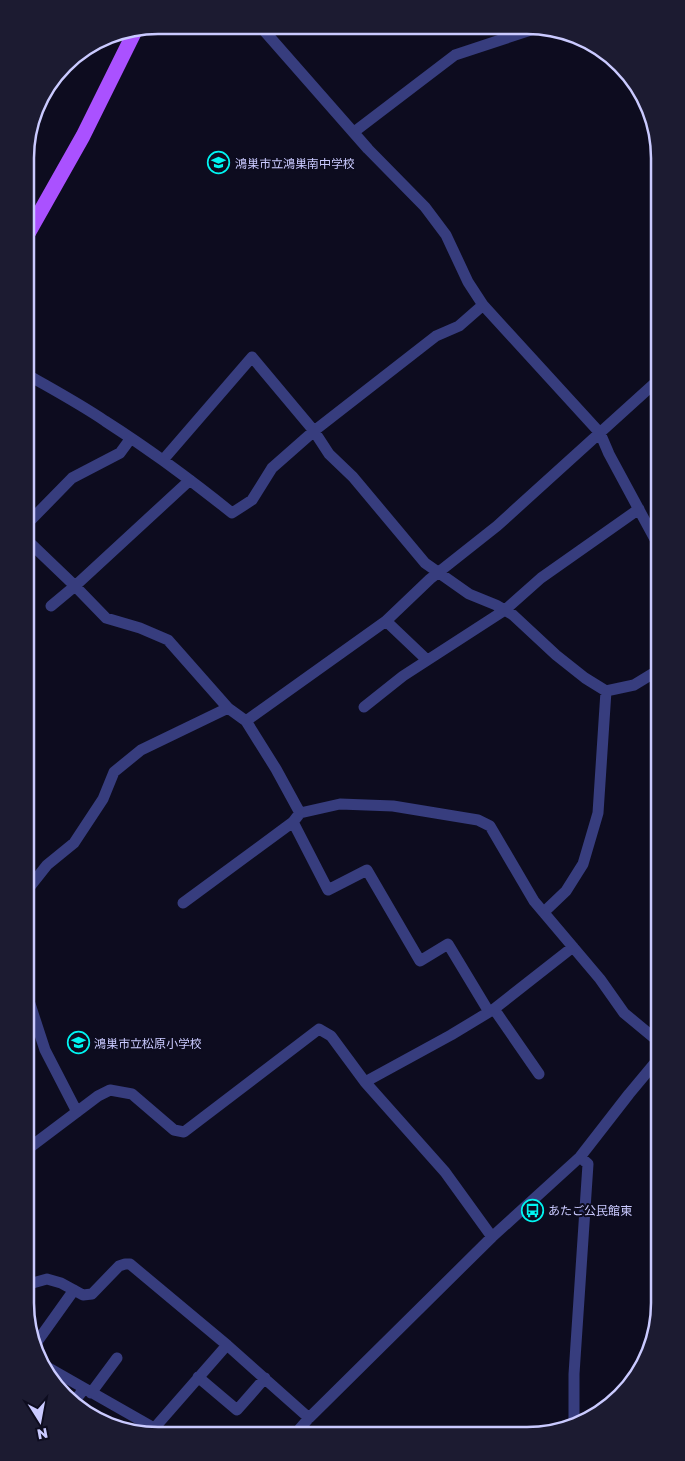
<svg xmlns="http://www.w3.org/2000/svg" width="685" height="1461" font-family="'Golos Text','Noto Sans JP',sans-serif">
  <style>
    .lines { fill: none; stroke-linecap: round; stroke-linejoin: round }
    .minor { stroke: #373d7e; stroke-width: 11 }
    .major { stroke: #aa51ff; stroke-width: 15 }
    .labels { text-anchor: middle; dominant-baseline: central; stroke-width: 4; stroke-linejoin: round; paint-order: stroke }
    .poi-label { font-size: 12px; fill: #cacaff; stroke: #0d0c1f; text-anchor: start }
    .rim { fill: none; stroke: #cacaff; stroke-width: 2.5 }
  </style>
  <rect width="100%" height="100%" fill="#0d0c1f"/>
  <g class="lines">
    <path class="minor" d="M260,26L368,149L425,207L446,235L468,282L483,305L600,433L609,454L657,543
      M354,132L455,55L540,27
      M26,374C52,389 80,404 105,421C149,449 191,480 232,513L252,500L272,468L314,431L436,336L459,326L483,305
      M163,460L252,357L314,431L329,454L353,477L425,563L469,594L496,605L513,615L556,655L585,678L606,691L634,685L657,671
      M27,524L72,478L120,453L131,438
      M27,540L75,586L106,618L140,628L168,640L228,708L246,721L386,621L430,579L497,526L656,382
      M51,606L75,586L190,480
      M386,621L427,660
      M364,707L403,676L505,610L541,578L639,509
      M300,813L340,804L393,806L478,820L490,826L534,901L600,979L624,1013L659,1042
      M293,822L328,890L367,870L420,961L448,944L489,1012
      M28,889L47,865L74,843L103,799L114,772L141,750L228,708
      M183,903L293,822L300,813L276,769L246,721
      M544,912L566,891L583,864L598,813L606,691
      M28,1002L30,1004L45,1050L77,1112
      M494,1009L539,1074
      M365,1082L451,1035L494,1009L573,947
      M29,1148L98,1096L110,1090L132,1094L174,1130L184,1132L319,1029L331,1036L365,1082L445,1172L492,1237
      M29,1284L47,1279L61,1283L83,1295L92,1294L119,1266L125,1264H130L227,1345L309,1418
      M34,1346L74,1290
      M47,1367L154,1428
      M198,1377L237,1410L265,1378
      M91,1393L117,1358
      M72,1404L84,1389
      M574,1424V1374L588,1164L580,1157
      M150,1433L227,1345
      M296,1433L309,1418L492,1237L580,1157L629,1094L659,1058"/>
    <path class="major" d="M26,237L83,136L136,29"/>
  </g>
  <defs>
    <symbol id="school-ring" viewBox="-11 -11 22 22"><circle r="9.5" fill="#0d0c1f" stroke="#00f5f1" stroke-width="1.5"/><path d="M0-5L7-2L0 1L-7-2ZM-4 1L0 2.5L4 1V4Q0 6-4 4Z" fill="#00f5f1"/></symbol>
    <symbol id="bus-ring" viewBox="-11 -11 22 22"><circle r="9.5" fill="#0d0c1f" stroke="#00f5f1" stroke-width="1.5"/><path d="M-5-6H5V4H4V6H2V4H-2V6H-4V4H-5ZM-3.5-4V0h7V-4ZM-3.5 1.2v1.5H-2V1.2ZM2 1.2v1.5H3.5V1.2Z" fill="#00f5f1"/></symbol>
  </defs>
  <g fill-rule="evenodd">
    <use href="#school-ring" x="206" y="150" width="25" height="25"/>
    <use href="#school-ring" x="66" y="1030" width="25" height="25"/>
    <use href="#bus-ring" x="520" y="1198" width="25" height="25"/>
  </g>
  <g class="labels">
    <g class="poi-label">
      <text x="235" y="163">鴻巣市立鴻巣南中学校</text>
      <text x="94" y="1043">鴻巣市立松原小学校</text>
      <text x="548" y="1210">あたご公民館東</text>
    </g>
  </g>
  <path d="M0 0H685V1461H0ZM158 34H527A124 124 0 0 1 651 158V1303A124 124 0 0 1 527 1427H158A124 124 0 0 1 34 1303V158A124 124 0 0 1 158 34Z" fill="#1c1b31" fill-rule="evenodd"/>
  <path class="rim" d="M158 34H527A124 124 0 0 1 651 158V1303A124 124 0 0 1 527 1427H158A124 124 0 0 1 34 1303V158A124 124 0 0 1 158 34Z"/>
  <g transform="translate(40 1421) rotate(169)" stroke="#0d0c1f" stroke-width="4" paint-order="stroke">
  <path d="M0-4L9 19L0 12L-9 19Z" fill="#cacaff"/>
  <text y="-8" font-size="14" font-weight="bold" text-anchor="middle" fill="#cacaff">N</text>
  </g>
</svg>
